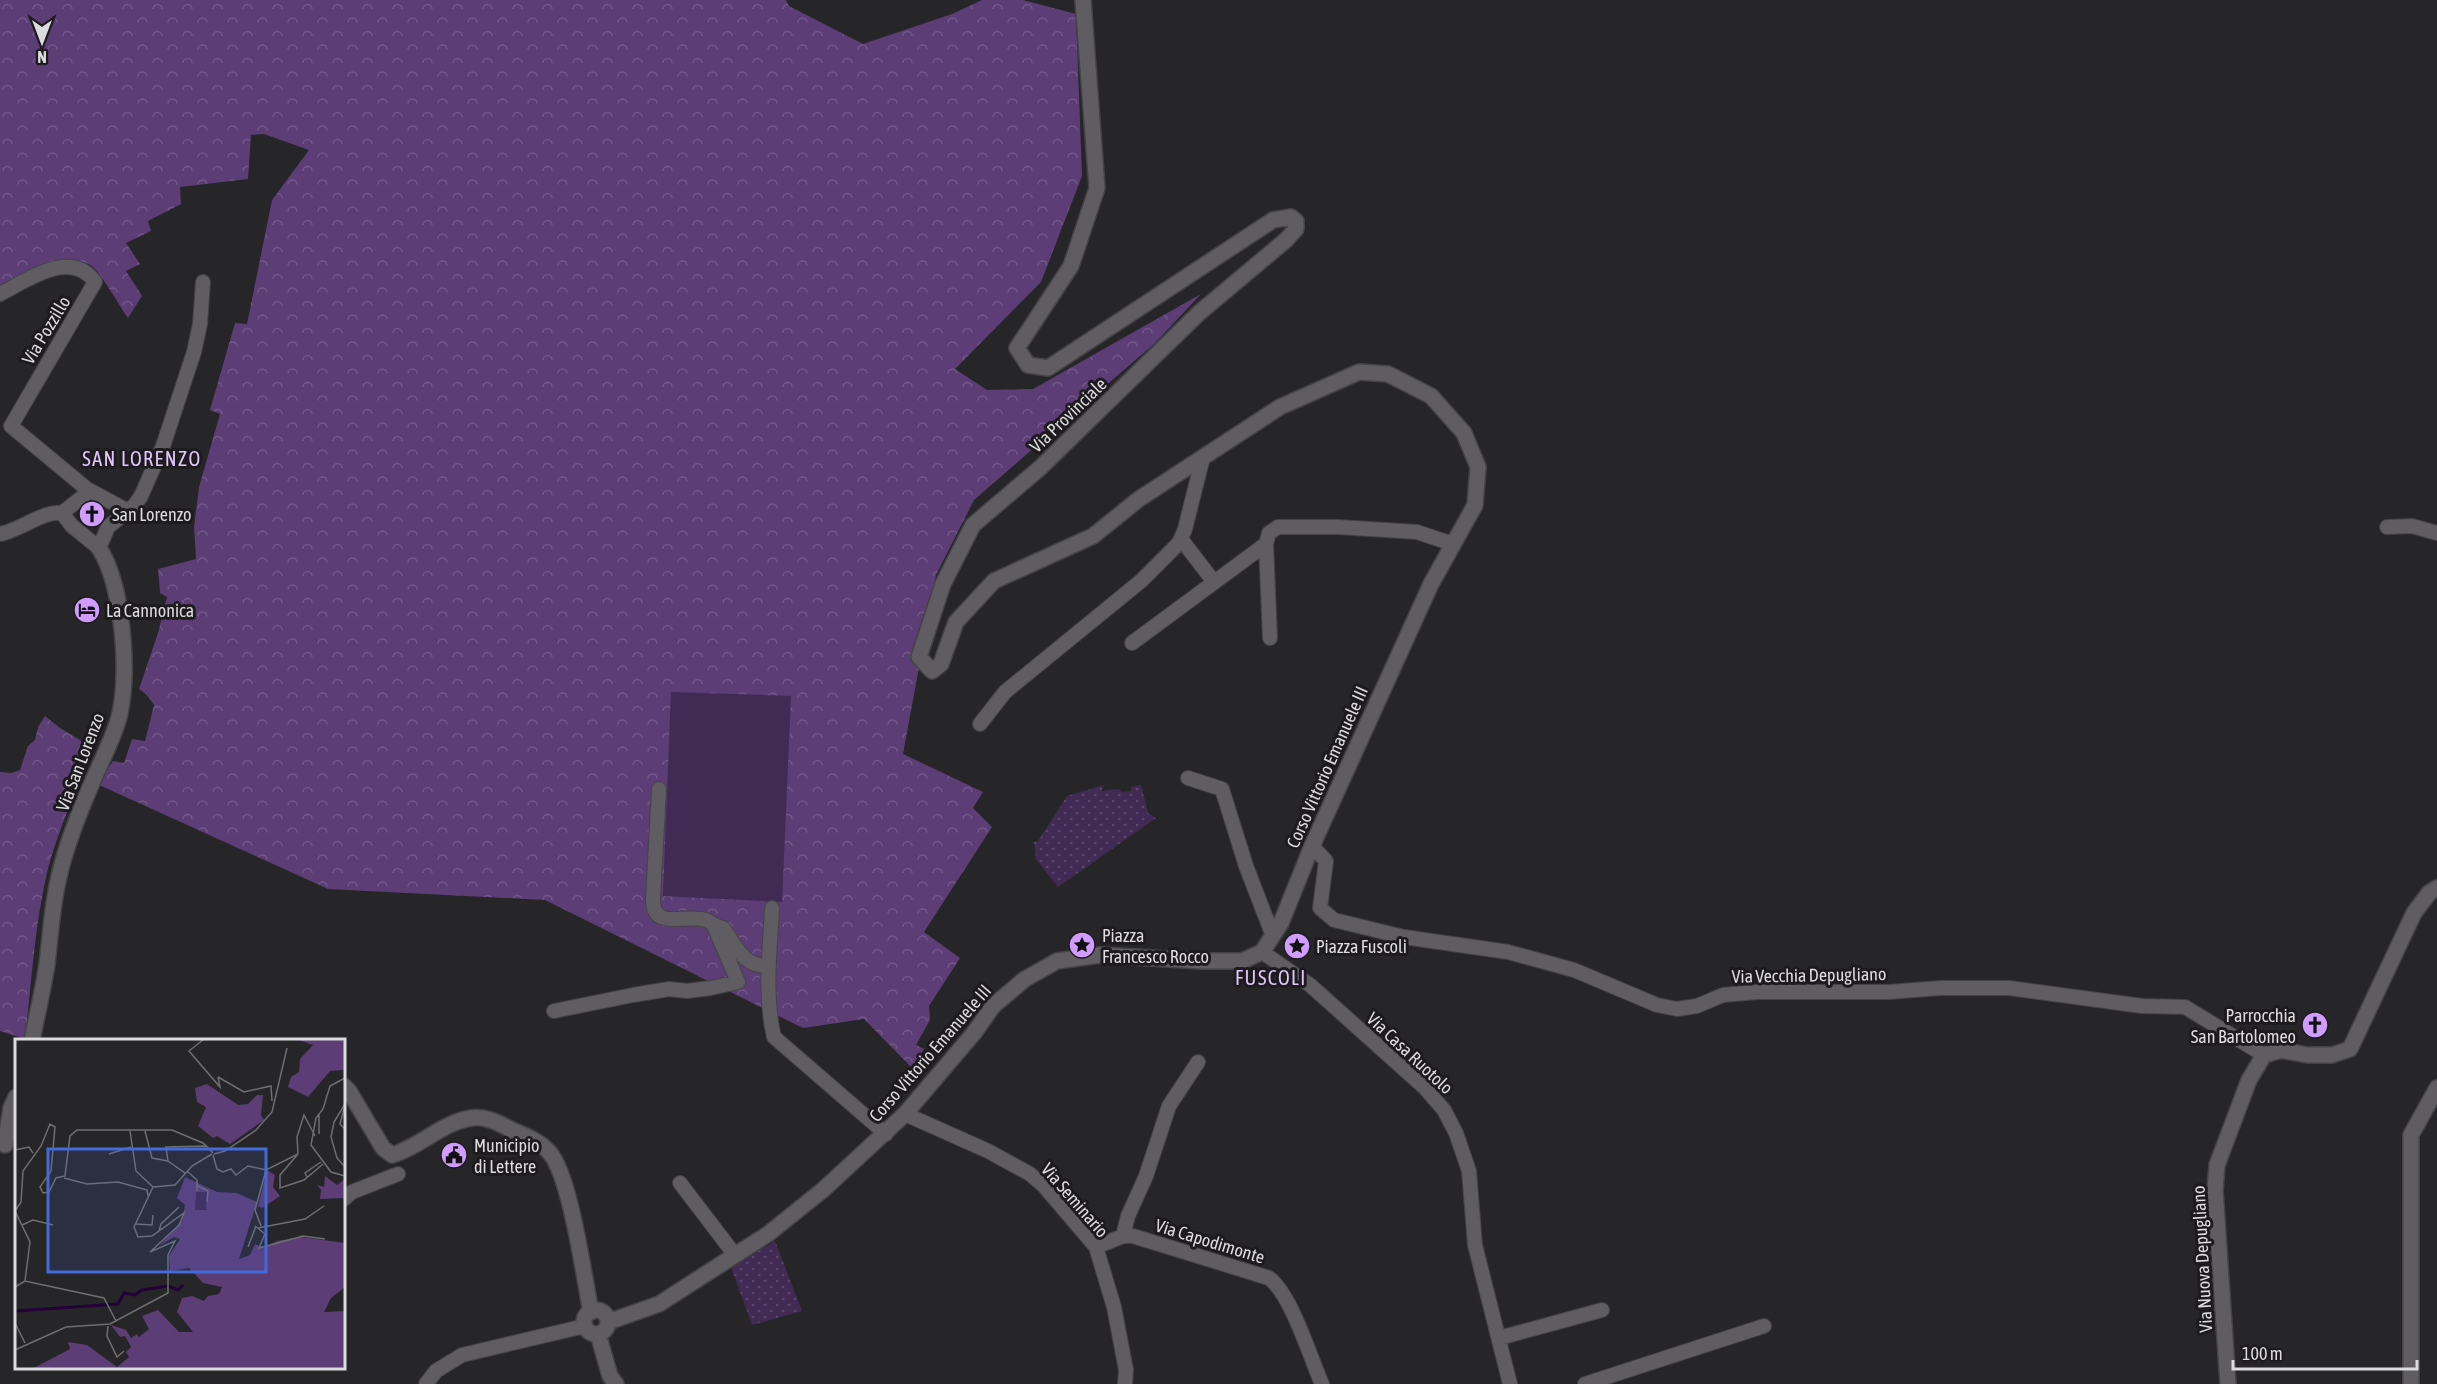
<svg xmlns="http://www.w3.org/2000/svg" width="2437" height="1384" font-family="'Asap Condensed',sans-serif">
  <style>
    .grass { fill: url(#grass-dots) }
    .forest { fill: url(#forest-crowns) }
    .pitch { fill: #412a54 }
    .lines { fill: none; stroke-linecap: round; stroke-linejoin: round }
    .minor-casing { stroke: #444346; stroke-width: 16 }
    .tertiary-casing { stroke: #444346; stroke-width: 18 }
    .minor { stroke: #5f5d61; stroke-width: 14 }
    .tertiary { stroke: #5f5d61; stroke-width: 15 }
    .labels { text-anchor: middle; dominant-baseline: central; stroke-width: 6; stroke-linejoin: round; paint-order: stroke }
    .street-label { font-size: 18px; fill: #dcdbdd; stroke: #1d1b1e }
    .poi-label { font-size: 18px; fill: #dcdbdd; stroke: #1d1b1e; text-anchor: start }
    .neighbourhood-label { font-size: 20px; letter-spacing: 1.5px; fill: #e1c6fd; stroke: #1d1b1e }
    .inset-river { fill: none; stroke: #230238; stroke-width: 3 }
    .inset-road { fill: none; stroke: #6f6e70; stroke-width: 1.5 }
    .view { fill: #436ad9; fill-opacity: 0.15; stroke: #436ad9; stroke-width: 3 }
    .inset-edge { fill: none; stroke: #dcdbdd; stroke-width: 3 }
  </style>
  <defs>
    <pattern id="grass-dots" width="8" height="8" patternUnits="userSpaceOnUse" patternTransform="scale(1.5)"><rect width="8" height="8" fill="#412a54"/><path d="M2 2h.1M6 6h.1" fill="none" stroke="#5c486c" stroke-width="1.8" stroke-linecap="round"/></pattern>
    <pattern id="forest-crowns" width="20" height="18" patternUnits="userSpaceOnUse" patternTransform="scale(1.5)"><rect width="20" height="18" fill="#5c3d76"/><path d="M2 6a3 3 0 1 1 6 0M12 15a3 3 0 1 1 6 0" fill="none" stroke="#735889"/></pattern>
  </defs>
  <rect width="100%" height="100%" fill="#262528"/>
  <path class="grass" d="M1104,785L1101,791L1120,789L1121,792L1131,791V787L1141,785L1148,813L1156,818L1058,887L1036,859L1034,842L1038,841L1067,796Z
    M775,1241L802,1311L752,1325L731,1267Z"/>
  <path class="forest" d="M0,0H786L789,6L863,44L952,14L982,0H1023L1076,14L1082,176L1041,282L955,369L987,390L1033,389L1201,294L1155,343L974,500L936,575L903,754L983,792L973,808L992,827L924,932L960,958L929,1006L930,1020L916,1045L924,1049L912,1068L864,1019L803,1028L545,900L328,889L97,784L113,761L124,763L132,739L145,741L154,705L146,694L139,689L158,633L167,597L160,593L158,569L196,559L194,527L199,487L220,414L210,410L235,323L247,324L272,200L309,150L264,134L251,135L248,179L180,187L181,204L148,221L151,231L126,243L140,264L126,271L142,296L128,318C121,308 100,272 93,267C70,249 21,277 0,288Z
    M45,716L60,728L90,746C77,794 53,838 44,887C34,935 31,989 25,1039L0,1031V772L12,773L20,770L28,746L35,740L38,727Z"/>
  <path class="pitch" d="M671,692L791,696L782,902L663,896Z"/>
  <g class="lines">
    <defs>
      <path id="minor" d="M0,294C28,280 71,248 95,282L11,426L87,489L128,511
        M62,513L72,526L99,548L108,527L135,505L141,496L163,446L194,352L200,324L203,282
        M62,513L90,491
        M2387,527L2412,526L2437,533
        M0,534C18,531 45,510 62,513
        M1181,539L1214,582
        M1270,638L1266,544L1269,533L1278,527H1338L1417,532L1453,544
        M1132,643L1266,544
        M980,724L1005,692L1141,581L1179,543L1185,529L1203,457
        M1188,778L1222,789L1246,866L1273,936
        M659,789L653,898C652,932 685,913 706,920C712,923 716,927 723,928C737,947 743,967 769,966
        M1312,846L1326,861L1320,908L1334,920L1404,937L1508,952L1574,970L1657,1005L1677,1009L1697,1006L1723,995L1757,992H1889L1940,988H2009L2142,1006L2185,1007L2264,1055
        M772,908C770,950 764,995 774,1037L886,1134
        M1262,952L1310,985L1424,1087L1444,1110L1456,1133L1469,1171L1475,1245L1510,1384
        M554,1011L633,995L669,989L687,991L711,988L738,982L714,926
        M905,1114L988,1151L1030,1174L1044,1186L1096,1247L1114,1307L1126,1370L1125,1384
        M680,1183L735,1255
        M344,1199L352,1192L398,1174
        M1123,1236L1128,1216L1146,1176L1169,1106L1198,1062
        M1096,1247L1123,1236H1133L1269,1278C1291,1294 1310,1357 1322,1384
        M1499,1338L1602,1310
        M426,1384L436,1371L462,1355L585,1326
        M1585,1384L1764,1326"/>
      <path id="tertiary" d="M32,1040C37,1015 43,990 47,964C51,930 53,895 63,861C71,833 83,803 95,776C104,755 115,735 120,713C129,670 123,585 99,548
        M344,1086L349,1091L383,1148L392,1155C420,1147 441,1123 471,1118C485,1116 497,1122 510,1129C523,1135 540,1141 549,1152C570,1174 584,1277 591,1312
        M5,1145L11,1108L16,1097
        M584 1322a12 12 0 1 1 24 0a12 12 0 1 1-24 0Z
        M608,1322L659,1304L768,1234L824,1189L905,1114L974,1033L993,1006L1025,979L1057,961L1100,955L1202,961H1242L1262,952L1281,923L1312,846L1431,584L1475,505L1478,467L1464,433L1431,396L1388,374L1359,372L1280,407L1139,499L1093,536L994,581L956,622L941,664L932,671L919,657L943,584L973,525L1040,468L1199,313L1286,240L1296,229V221L1291,217L1273,220L1048,368L1028,365L1017,348L1071,266L1097,188L1083,0
        M598,1334L610,1376L616,1384
        M2228,1384L2215,1190L2217,1165L2249,1080L2264,1055L2281,1050L2307,1055H2332L2350,1049L2414,913L2429,893L2437,888
        M2411,1384V1135L2437,1088"/>
    </defs>
    <use href="#minor" class="minor-casing"/>
    <use href="#tertiary" class="tertiary-casing"/>
    <use href="#minor" class="minor"/>
    <use href="#tertiary" class="tertiary"/>
  </g>
  <defs>
    <symbol id="church-disc" viewBox="-11 -11 22 22"><circle r="9.5" fill="#d09dfe" stroke="#1d1b1e"/><path d="M-1.2-6h2.4v3.5h3.3v2.4h-3.3V6h-2.4V-.1h-3.3v-2.4h3.3Z" fill="#111"/></symbol>
    <symbol id="hotel-disc" viewBox="-11 -11 22 22"><circle r="9.5" fill="#d09dfe" stroke="#1d1b1e"/><path d="M-6-4.5h1.5V1H6V5H4.5V3h-9V5H-6ZM-4 0a1.8 1.8 0 1 1 3.6 0ZM.5 0V-2.5h3Q6-2.5 6 0Z" fill="#111"/></symbol>
    <symbol id="sight-disc" viewBox="-11 -11 22 22"><circle r="9.5" fill="#d09dfe" stroke="#1d1b1e"/><path d="M0-6L1.8-2.2L6-1.7L2.9 1.2L3.7 5.4L0 3.3L-3.7 5.4L-2.9 1.2L-6-1.7L-1.8-2.2Z" fill="#111"/></symbol>
    <symbol id="civic-disc" viewBox="-11 -11 22 22"><circle r="9.5" fill="#d09dfe" stroke="#1d1b1e"/><path d="M-.6-6.5H3V-4.5H.6V-3L4-1V1h2V6H-6V1h2V-1L-.6-3ZM-1.2 2.5V6h2.4V2.5Z" fill="#111"/></symbol>
  </defs>
  <g fill-rule="evenodd">
    <use href="#church-disc" x="77" y="499" width="30" height="30"/>
    <use href="#hotel-disc" x="72" y="595" width="30" height="30"/>
    <use href="#sight-disc" x="1067" y="930" width="30" height="30"/>
    <use href="#sight-disc" x="1282" y="931" width="30" height="30"/>
    <use href="#church-disc" x="2300" y="1010" width="30" height="30"/>
    <use href="#civic-disc" x="439" y="1140" width="30" height="30"/>
  </g>
  <g class="labels">
    <g class="street-label">
      <text transform="translate(46 330) rotate(-59)">Via Pozzillo</text>
      <text transform="translate(1068 415) rotate(-44)">Via Provinciale</text>
      <text transform="translate(80 762) rotate(-69)">Via San Lorenzo</text>
      <text transform="translate(1327 767) rotate(-66)">Corso Vittorio Emanuele III</text>
      <text transform="translate(1809 975) rotate(-1)">Via Vecchia Depugliano</text>
      <text transform="translate(930 1053) rotate(-49)">Corso Vittorio Emanuele III</text>
      <text transform="translate(1410 1053) rotate(43)">Via Casa Ruotolo</text>
      <text transform="translate(1075 1200) rotate(49)">Via Seminario</text>
      <text transform="translate(1210 1241) rotate(17)">Via Capodimonte</text>
      <text transform="translate(2202 1259) rotate(-93)">Via Nuova Depugliano</text>
    </g>
    <g class="poi-label">
      <text x="112" y="514">San Lorenzo</text>
      <text x="106" y="610">La Cannonica</text>
      <text x="1102" y="935">Piazza<tspan x="1102" dy="21">Francesco Rocco</tspan></text>
      <text x="1316" y="946">Piazza Fuscoli</text>
      <text x="2296" y="1015" text-anchor="end">Parrocchia<tspan x="2296" dy="21">San Bartolomeo</tspan></text>
      <text x="474" y="1145">Municipio<tspan x="474" dy="21">di Lettere</tspan></text>
    </g>
    <g class="neighbourhood-label">
      <text x="142" y="458">SAN LORENZO</text>
      <text x="1271" y="977">FUSCOLI</text>
    </g>
  </g>
  <g transform="translate(15 1039)">
    <rect width="330" height="330" fill="#262528"/>
    <path d="M330,0V31L315,32L293,58L273,48L276,38L284,33L285,20L298,6L284,1ZM192,45L223,66L233,65L242,56H248L246,76L249,81L215,105L202,97L198,99L183,87L191,68L182,63L180,49ZM252,131L260,136L258,148L265,157L247,169L243,167ZM310,137L322,146L330,140V159L305,160L306,151L302,146L309,148ZM170,138L202,153L222,154L242,163L224,220L235,216L240,205L248,209L262,202L286,198L330,204V248L316,259L309,273L330,272V330H17L55,310L53,303L72,306L102,328L114,318L111,313L116,308L110,297L105,298L96,286L111,291L116,299L122,295L124,298L134,290L127,277L143,271L164,293H178L162,273L167,259L177,257L189,262L193,257L204,255L207,248L188,244L174,229L155,232L154,217L165,200L159,198L144,207L167,182L170,166L162,159Z" fill="#5c3d76"/>
    <path d="M181,153H192L191,171H180Z" fill="#412a54"/>
    <path class="inset-river" d="M0,272L103,265L109,254L120,256L127,251L153,247L163,251L168,246"/>
    <path class="inset-road" d="M189,0L174,12L205,48L203,38M203,38L229,53L256,47L257,62M330,39L315,47L308,70L301,79L296,106L316,133L330,137M330,65L319,83L316,98L322,119L330,128M329,70L325,85L330,90M115,92L121,132L138,148M130,92L137,119L153,122M304,95V76M0,111L14,108L18,114M94,115L116,108M199,115L210,112L241,91L257,73L272,9M283,115L265,136V149L289,141L308,125M283,115L282,98L289,76L300,97M198,116L202,130L208,133L216,130L221,136L233,127L251,131L283,115M172,132L182,141V152M170,134L153,122L151,108L192,107M292,138L290,134L306,123M49,139L72,145L103,143L132,151L133,157M183,147L193,152L192,163M138,148L160,146L177,127L197,115M0,172L6,163L8,132L26,107L35,85L40,88L36,132L25,148L28,154L34,153L41,139L50,137L55,97L62,91H157L188,104L198,114M0,172L15,203L10,242M121,185L137,186L138,176M7,186L18,181L38,186M240,187L250,195L244,209L288,197L310,200M246,187L240,171L251,131M243,189L290,180L309,167M144,192L146,185L164,168M233,208L241,187M0,248L10,242L89,259L101,282M0,284L10,304M93,287L92,297L102,318L109,312M0,311L51,288L95,285L153,254V216L160,202L135,213L164,186L169,174L137,197L123,198L119,188L138,148"/>
    <path class="view" d="M33,110H251V233H33Z"/>
    <rect width="330" height="330" class="inset-edge"/>
  </g>
  <g transform="translate(42 42) rotate(180)" stroke="#1d1b1e" stroke-width="4.5" paint-order="stroke">
  <path d="M0-4.5L10 22L0 15L-10 22Z" fill="#dcdbdd"/>
  <text y="-9" font-size="16" font-weight="bold" text-anchor="middle" fill="#dcdbdd">N</text>
  </g>
  <path d="M2233 1360v9h184v-9" fill="none" stroke="#dcdbdd" stroke-width="3"/>
  <text x="2242" y="1360" font-size="18" fill="#dcdbdd" stroke="#1d1b1e" stroke-width="4.5" paint-order="stroke">100 m</text>
</svg>
